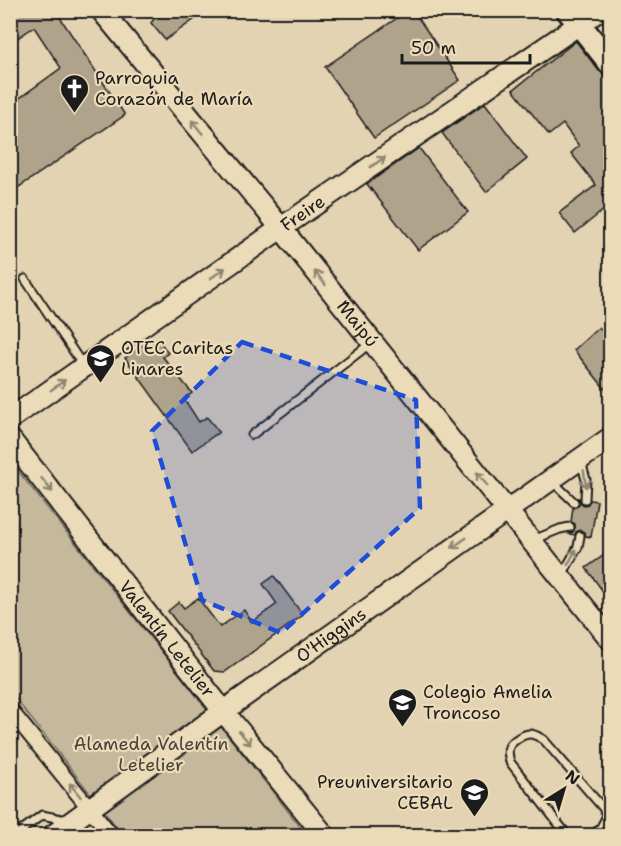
<svg xmlns="http://www.w3.org/2000/svg" width="621" height="846" font-family="'Shantell Sans',sans-serif">
  <style>
    .green { fill: #c6b89c; stroke: #716a5c; stroke-width: 1.5 }
    .building { fill: #afa38b; stroke: #1c1c1c; stroke-width: 1.5 }
    .lines { fill: none; stroke-linecap: round; stroke-linejoin: round }
    .lane-casing { stroke: #1c1c1c; stroke-width: 11 }
    .street-casing { stroke: #1c1c1c; stroke-width: 18 }
    .secondary-casing { stroke: #1c1c1c; stroke-width: 24 }
    .primary-casing { stroke: #1c1c1c; stroke-width: 27 }
    .lane { stroke: #ecdbb8; stroke-width: 7 }
    .street { stroke: #ecdbb8; stroke-width: 14 }
    .secondary { stroke: #ecdbb8; stroke-width: 20 }
    .primary { stroke: #ecdbb8; stroke-width: 22 }
    .oneway { stroke: #8e8572 }
    .marked { fill: #1d4ed8; fill-opacity: 0.2; stroke: #1d4ed8; stroke-width: 4.5; stroke-dasharray: 12 8; stroke-linejoin: round }
    .labels { text-anchor: middle; dominant-baseline: central; stroke-width: 4.5; stroke-linejoin: round; paint-order: stroke }
    .poi-label { font-size: 18px; fill: #1c1c1c; stroke: #ecdbb8; text-anchor: start }
    .street-label { font-size: 18px; fill: #1c1c1c; stroke: #ecdbb8 }
    .park-label { font-size: 18px; fill: #46433c; stroke: #ecdbb8 }
  </style>
  <rect width="100%" height="100%" fill="#e4d3b2"/>
  <filter id="ink" filterUnits="userSpaceOnUse"><feTurbulence type="fractalNoise" baseFrequency=".0167" numOctaves="2"/><feDisplacementMap in="SourceGraphic" scale="12" xChannelSelector="R" yChannelSelector="G"/><feConvolveMatrix kernelMatrix="1 2 1 2 8 2 1 2 1" color-interpolation-filters="sRGB"/></filter>
  <g filter="url(#ink)">
    <path class="green" d="M11,462L307,835H123L11,693Z"/>
    <path class="building" d="M10,10H55L125,115L10,193V105L61,68L34,27L10,43Z
      M160,10H208L165,40L151,23Z
      M409,10H413L460,80L374,138L325,67Z
      M576,41L599,71L610,77V205L575,233L559,213L596,185L571,153L579,146L563,124L549,135L513,90Z
      M485,103L527,159L486,192L442,133Z
      M419,148L468,212L418,250L367,184Z
      M599,327L610,342V395L574,350Z
      M158,339L168,353L163,357L192,393L184,399L199,422L207,417L219,432L192,451L125,358L145,344L148,347Z
      M578,498H579L581,503L584,505L588,504L590,500L597,501L591,537L586,536L584,532L580,530L576,532L575,535L569,534L573,532L575,528V524L571,522L573,507H576L579,504Z
      M610,551V601L586,568Z
      M274,576L303,615L225,672L214,671L168,611L179,602L184,608L198,598L220,627L244,610L252,622L277,604L263,584Z"/>
    <g class="lines">
      <defs>
        <path id="lane" d="M25,279L82,364
          M252,435L371,343
          M581,461L586,480L585,499
          M552,481L574,502
          M533,540L560,529L570,527
          M562,575L578,547L580,536
          M14,836L42,815L66,820
          M568,836L510,762C509,757 507,752 509,747C512,741 523,734 530,734C535,734 539,737 544,740L603,808L607,816L601,827L593,836"/>
        <path id="street" d="M10,710L112,836"/>
        <g id="secondary">
          <path id="s1" d="M101,10L281,228L610,639"/>
          <path id="s2" d="M10,419L281,228L600,10"/>
          <path id="s3" d="M10,439L224,712L325,836"/>
          <path id="s4" d="M52,836L239,700L610,438"/>
        </g>
        <path id="primary" d="M568,10L610,63"/>
      </defs>
      <use href="#lane" class="lane-casing"/>
      <use href="#street" class="street-casing"/>
      <use href="#secondary" class="secondary-casing"/>
      <use href="#primary" class="primary-casing"/>
      <use href="#lane" class="lane"/>
      <use href="#street" class="street"/>
      <use href="#secondary" class="secondary"/>
      <use href="#primary" class="primary"/>
    </g>
    <defs><path id="oneway-shaft" d="M-6 0H5M1.5-3L5.5 0L1.5 3" fill="none" stroke-width="1.6" stroke-linecap="round" stroke-linejoin="round" transform="scale(1.5)"/></defs>
    <g class="oneway">
      <use href="#oneway-shaft" transform="translate(197 127) rotate(-129)"/>
      <use href="#oneway-shaft" transform="translate(378 162) rotate(-34)"/>
      <use href="#oneway-shaft" transform="translate(218 273) rotate(-35)"/>
      <use href="#oneway-shaft" transform="translate(320 278) rotate(-129)"/>
      <use href="#oneway-shaft" transform="translate(58 385) rotate(-35)"/>
      <use href="#oneway-shaft" transform="translate(482 479) rotate(-129)"/>
      <use href="#oneway-shaft" transform="translate(585 479) rotate(82)"/>
      <use href="#oneway-shaft" transform="translate(47 485) rotate(52)"/>
      <use href="#oneway-shaft" transform="translate(459 543) rotate(145)"/>
      <use href="#oneway-shaft" transform="translate(572 557) rotate(-61)"/>
      <use href="#oneway-shaft" transform="translate(245 738) rotate(50)"/>
      <use href="#oneway-shaft" transform="translate(75 790) rotate(-129)"/>
    </g>
  </g>
  <path class="marked" d="M242,342L416,400L420,508L281,633L202,600L152,431Z"/>
  <defs>
    <symbol id="church-pin" viewBox="-11 -11 22 30"><path d="M0 17L-7.5 6A9.5 9.5 0 1 1 7.5 6Z" fill="#1c1c1c" stroke="#ecdbb8"/><path d="M-1.2-6h2.4v3.5h3.3v2.4h-3.3V6h-2.4V-.1h-3.3v-2.4h3.3Z" fill="#fff"/></symbol>
    <symbol id="university-pin" viewBox="-11 -11 22 30"><path d="M0 17L-7.5 6A9.5 9.5 0 1 1 7.5 6Z" fill="#1c1c1c" stroke="#ecdbb8"/><path d="M0-5L7-2L0 1L-7-2ZM-4 1L0 2.5L4 1V4Q0 6-4 4Z" fill="#fff"/></symbol>
    <symbol id="school-pin" viewBox="-11 -11 22 30"><path d="M0 17L-7.5 6A9.5 9.5 0 1 1 7.5 6Z" fill="#1c1c1c" stroke="#ecdbb8"/><path d="M0-5L7-2L0 1L-7-2ZM-4 1L0 2.5L4 1V4Q0 6-4 4Z" fill="#fff"/></symbol>
  </defs>
  <g fill-rule="evenodd">
    <use href="#church-pin" x="58" y="72" width="33" height="45"/>
    <use href="#university-pin" x="84" y="342" width="33" height="45"/>
    <use href="#school-pin" x="386" y="686" width="33" height="45"/>
    <use href="#school-pin" x="458" y="776" width="33" height="45"/>
  </g>
  <g class="labels">
    <g class="poi-label">
      <text x="95" y="78">Parroquia<tspan x="95" dy="21">Corazón de María</tspan></text>
      <text x="121" y="348">OTEC Caritas<tspan x="121" dy="21">Linares</tspan></text>
      <text x="423" y="692">Colegio Amelia<tspan x="423" dy="21">Troncoso</tspan></text>
      <text x="453" y="782" text-anchor="end">Preuniversitario<tspan x="453" dy="21">CEBAL</tspan></text>
    </g>
    <g class="street-label">
      <text stroke="none"><textPath href="#s2" startOffset="358">Freire</textPath></text>
      <text stroke="none"><textPath href="#s1" startOffset="405">Maipú</textPath></text>
      <text stroke="none"><textPath href="#s4" startOffset="344">O'Higgins</textPath></text>
      <text stroke="none"><textPath href="#s3" startOffset="254">Valentín Letelier</textPath></text>
    </g>
    <g class="park-label">
      <text x="151" y="744">Alameda Valentín<tspan x="151" dy="21">Letelier</tspan></text>
    </g>
  </g>
  <rect width="621" height="846" fill="none" stroke="#ecdbb8" stroke-width="36"/>
  <rect x="18" y="18" width="585" height="810" fill="none" stroke="#1c1c1c" stroke-width="2" filter="url(#ink)"/>
  <g transform="translate(564 789) rotate(37)" stroke="#ecdbb8" stroke-width="4.5" paint-order="stroke">
  <path d="M0-4.5L10 22L0 15L-10 22Z" fill="#1c1c1c"/>
  <text y="-9" font-size="16" font-weight="bold" text-anchor="middle" fill="#1c1c1c">N</text>
  </g>
  <path d="M402 54v9h128v-9" fill="none" stroke="#1c1c1c" stroke-width="3"/>
  <text x="411" y="54" font-size="18" fill="#1c1c1c" stroke="#ecdbb8" stroke-width="4.5" paint-order="stroke">50 m</text>
</svg>
